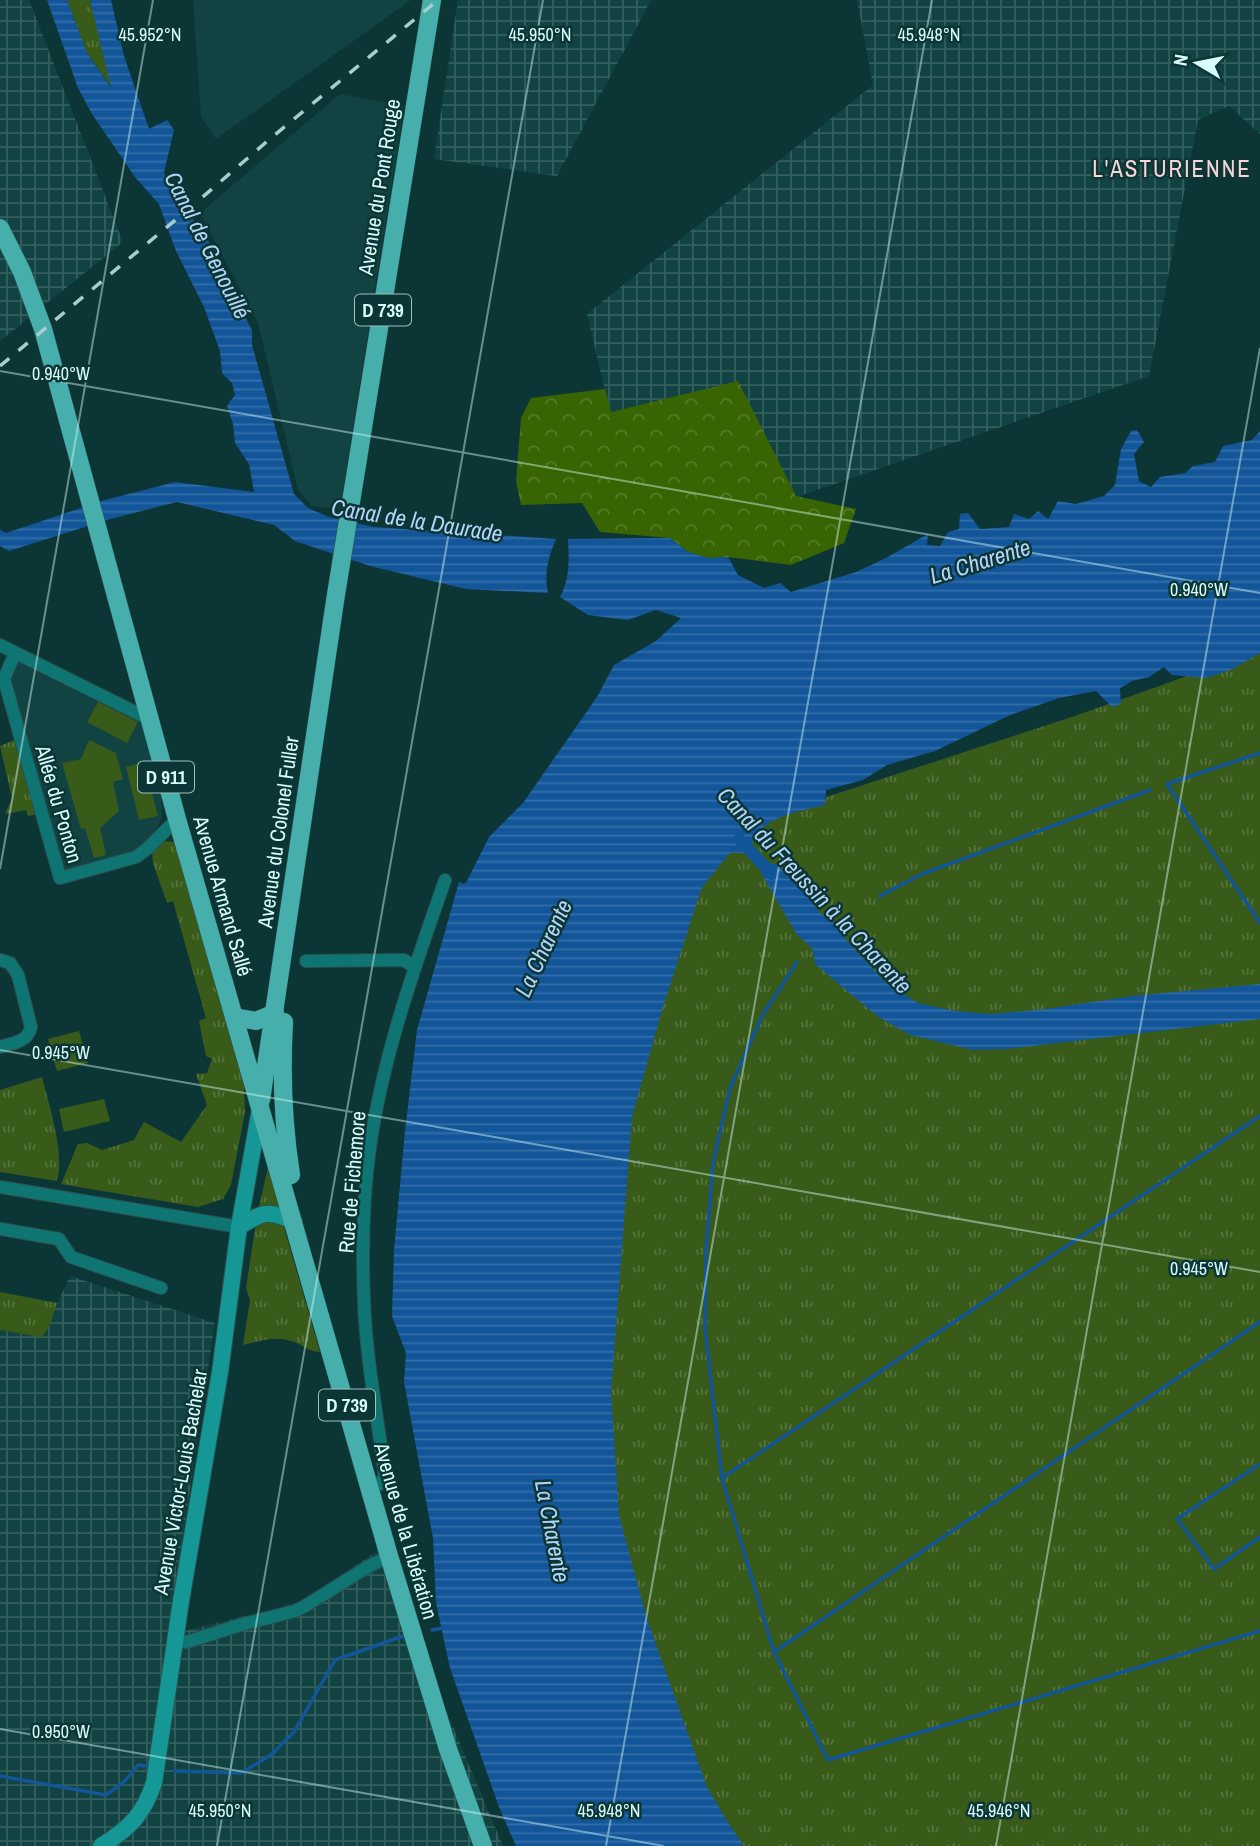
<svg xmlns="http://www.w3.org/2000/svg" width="1260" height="1846" viewBox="0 0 1260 1846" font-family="'Archivo Narrow',sans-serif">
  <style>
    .built { fill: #114342 }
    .industrial { fill: url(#industrial-grid) }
    .grass { fill: url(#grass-tufts) }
    .forest { fill: url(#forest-crowns) }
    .park { fill: #395b1a }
    .water { fill: url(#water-rules) }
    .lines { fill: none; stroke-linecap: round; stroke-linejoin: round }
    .stream { stroke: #125699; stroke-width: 3.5 }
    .canal { stroke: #125699; stroke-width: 12 }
    .street-casing { stroke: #295251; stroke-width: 14 }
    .secondary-casing { stroke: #295251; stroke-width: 18 }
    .primary-casing { stroke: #295251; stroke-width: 19 }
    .street { stroke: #0f7573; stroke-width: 12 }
    .secondary { stroke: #159895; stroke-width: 16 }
    .primary { stroke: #46afac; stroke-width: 18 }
    .rail { stroke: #a7cdcc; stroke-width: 3.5; stroke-dasharray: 12 12; stroke-linecap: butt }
    .ticks { fill: none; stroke: #d8fcfb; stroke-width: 2; stroke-opacity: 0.45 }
    .labels { text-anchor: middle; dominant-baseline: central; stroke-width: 5; stroke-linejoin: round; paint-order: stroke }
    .shield { fill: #0c3635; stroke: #9bc1c0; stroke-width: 2 }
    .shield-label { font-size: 19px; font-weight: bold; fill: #d8fcfb }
    .street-label { font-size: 21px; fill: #d8fcfb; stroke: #0c3635 }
    .neighbourhood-label { font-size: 23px; letter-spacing: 2px; fill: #f8d4d7; stroke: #0c3635 }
    .water-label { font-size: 23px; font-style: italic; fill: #b3d3f8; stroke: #0c3635 }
    .ticks-label { font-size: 18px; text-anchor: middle; fill: #d8fcfb; stroke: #0c3635; stroke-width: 5; stroke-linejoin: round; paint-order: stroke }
  </style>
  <defs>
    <pattern id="industrial-grid" width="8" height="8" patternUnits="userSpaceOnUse" patternTransform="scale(1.75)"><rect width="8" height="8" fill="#114342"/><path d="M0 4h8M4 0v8" fill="none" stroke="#335f5e"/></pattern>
    <pattern id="grass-tufts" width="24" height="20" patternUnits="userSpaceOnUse" patternTransform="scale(1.75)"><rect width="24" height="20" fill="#395b1a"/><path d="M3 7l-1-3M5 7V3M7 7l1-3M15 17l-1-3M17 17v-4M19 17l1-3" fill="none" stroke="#55733c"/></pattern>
    <pattern id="forest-crowns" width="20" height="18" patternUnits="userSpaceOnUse" patternTransform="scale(1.75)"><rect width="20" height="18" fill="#396402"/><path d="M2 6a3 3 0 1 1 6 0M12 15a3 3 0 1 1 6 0" fill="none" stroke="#557b28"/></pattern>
    <pattern id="water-rules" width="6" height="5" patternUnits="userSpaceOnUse" patternTransform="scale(1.75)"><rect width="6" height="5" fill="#125699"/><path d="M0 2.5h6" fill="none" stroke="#346fa8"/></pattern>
  </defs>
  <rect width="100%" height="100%" fill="#0c3635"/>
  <!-- built -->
  <g class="built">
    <polygon points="193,0 411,0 216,139 201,117"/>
    <polygon points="340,94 404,106 340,509 312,506 298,490 258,323 200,213"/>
    <polygon points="18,661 144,722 161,798 162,817 147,849 60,878 11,677"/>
  </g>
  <!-- industrial -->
  <g class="industrial">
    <polygon points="0,0 29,0 123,242 0,341"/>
    <polygon points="458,0 651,0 557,176 434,159"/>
    <polygon points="857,0 1260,0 1260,134 1229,106 1198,120 1149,376 796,497 737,382 610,412 587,314 873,85"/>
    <polygon points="70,1276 215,1323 168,1635 301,1602 379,1550 503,1846 0,1846 0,1330 42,1336"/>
  </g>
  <!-- grass -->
  <g class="grass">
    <polygon points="67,0 90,0 113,90 87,53"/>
    <polygon points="1260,650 1260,1846 705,1846 632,1726 587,1108 725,830 1072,717"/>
    <polygon points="17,739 38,814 28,816 26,810 5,814 12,798 0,746"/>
    <polygon points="161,841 179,842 244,1086 245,1112 231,1185 223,1199 198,1207 61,1184 78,1144 87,1143 102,1150 134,1140 144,1122 181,1142 207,1105 196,1074 207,1073 212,1059 206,1056 199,1021 206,1018 173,901 167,903 153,863 152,851"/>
    <path d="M42,1077c7,28 23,77 15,104l-57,-9v-82z"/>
    <path d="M268,1167l16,50 1,14 35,121c-11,0 -17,-7 -26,-10 -18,-7 -34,-1 -51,3l7,-45 -4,-12 11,-72z"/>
    <polygon points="0,1292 57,1303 49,1327 42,1337 0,1330"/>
  </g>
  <!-- forest -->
  <polygon class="forest" points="738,381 796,496 856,509 844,543 791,565 728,557 709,558 688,552 670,538 600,532 582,503 521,505 516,481 521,418 531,398 605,389 611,412"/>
  <!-- park -->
  <g class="park">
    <polygon points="98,702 138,722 127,743 87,722"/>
    <polygon points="89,740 116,753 123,779 113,782 119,811 100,828 106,855 94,858 85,828 81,829 62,763 81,759"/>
    <polygon points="144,762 158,816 139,820 126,767"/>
    <polygon points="79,1031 88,1063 57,1071 48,1039"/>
    <polygon points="104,1099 110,1121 64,1132 59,1109"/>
  </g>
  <!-- water -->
  <g class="water">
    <path d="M47,0h20l20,53 24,35 -21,-88h21l13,56 25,73 18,-9 7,10 -10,42 9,22 31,39 19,35 3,14 26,48v15l42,149 14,14 21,9 45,10 182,12c-8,19 -12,34 -8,54l-82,-4 -96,-23 -75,-25 -21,-16 -97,-23 -67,17 -101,32 -9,-5v-16l6,3 99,-33 70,-18 79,10 -5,-28 -14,-21 -2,-19 -6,-18 8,-11 -3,-12 -10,-10 -2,-22 -16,-44 -28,-56 -17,-47 -24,-27 -43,-63 -14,-26z"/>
    <path d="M1137,430l7,12 -10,12 5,27 12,6 9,-10 25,-4 8,-7 22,-4 8,-16 29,-6 8,-9v222l-27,16 -27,9 -34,-3 -8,-8 -15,10 -17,4 -12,7 1,16 -9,3 -16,-16 -37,7 -49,17 -75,36 -48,14 -24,15 -37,10 -1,15c-19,5 -54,10 -67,28 -4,6 -7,14 -10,20h-18l-28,34 -39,120 -31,110 -21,275 8,123 28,104 60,168 22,37 15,22h-228l-17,-39 -49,-139 -14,-65 -3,-65 -29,-156 2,-29 -14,-37 2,-66 11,-119 12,-101 42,-148 5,2 3,-3 22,-44 34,-34 74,-106 17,-32 42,-24 25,-23 -25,-8 -28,10 -40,-5 -28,-18c10,-18 9,-38 8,-58l102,-1 18,14 21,6 19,-1 10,18 26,13 16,-5 11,9 65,-20 30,-14 42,-24 -1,11 13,1 8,-14 11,-3 1,-15 8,-1 12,16 29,-2 5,-13 15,5 9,-8 10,8 10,-18 18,3 28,-8 11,-11 6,-36 10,-18z"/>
    <polygon points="762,862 776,864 794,879 820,913 839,926 847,941 886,983 918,1003 955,1011 991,1014 1046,1009 1132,996 1260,984 1260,1019 1008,1049 973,1050 910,1035 877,1016 815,964 812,948 797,935 761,873"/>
  </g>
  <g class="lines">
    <!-- stream -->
    <g class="stream">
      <polyline points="1260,753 1167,784 1260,923"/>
      <polyline points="880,896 922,874 1150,790"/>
      <polyline points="1260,1322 774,1652 828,1760 1260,1631"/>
      <polyline points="1260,1464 1177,1519 1214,1569 1260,1537"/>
      <polyline points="722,1478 705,1328 706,1251 713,1163 730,1088 762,1016 797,962"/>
      <polyline points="432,1630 444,1628"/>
      <polyline points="774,1652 722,1478 1260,1116"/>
      <polyline points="174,1771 241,1773 271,1755 294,1732 335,1660 403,1636"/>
      <polyline points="0,1776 106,1795 124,1782 138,1765 147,1766"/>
    </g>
    <!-- canal -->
    <polyline class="canal" points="739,839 772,874"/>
    <!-- street casing -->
    <g class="street-casing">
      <g id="street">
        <polyline points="0,645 149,719"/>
        <polyline points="15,653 4,679 60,878 136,857 147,849 177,819"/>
        <path d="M0,960l10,3 8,12 13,52c-3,15 -18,16 -31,20"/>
        <polyline points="306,961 404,960 414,967"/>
        <polyline points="0,1187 239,1227"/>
        <polyline points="0,1229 59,1239 71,1257 161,1288"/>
        <path d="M370,1486l10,-2 5,-8c-7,-57 -19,-117 -21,-175 -2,-49 -1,-105 6,-154 13,-92 45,-181 75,-267"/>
        <polyline points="176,1640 187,1642 240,1625 295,1611 305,1606 366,1568 389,1556"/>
      </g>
    </g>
    <!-- secondary casing -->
    <g class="secondary-casing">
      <g id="secondary">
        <path d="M239,1227c23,-15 30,-18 55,-5"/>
        <path d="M101,1846c29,-18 42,-31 53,-63l27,-182 39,-229 19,-145 21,-118"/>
      </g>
    </g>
    <!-- primary casing -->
    <g class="primary-casing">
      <g id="primary">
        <polyline points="0,228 22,272 43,329 177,819 389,1556 448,1749 483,1846"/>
        <polyline points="234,1017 256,1021 275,1013"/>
        <path d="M284,1022c-3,52 -1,102 7,153"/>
        <polyline points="261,1100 335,601 432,0"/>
      </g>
    </g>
    <!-- street -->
    <use href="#street" class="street"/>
    <!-- secondary -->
    <use href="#secondary" class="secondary"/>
    <!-- primary -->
    <use href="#primary" class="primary"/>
    <!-- rail -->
    <polyline class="rail" points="0,366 191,207 271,138 438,0"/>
  </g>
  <!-- ticks -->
  <path class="ticks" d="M0,371l1260,222M0,869l153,-869M0,1050l1260,222M0,1729l664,117M217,1846l326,-1846M606,1846l326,-1846M996,1846l264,-1498"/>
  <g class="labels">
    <!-- shield labels -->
    <g class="shield">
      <rect x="355" y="294.5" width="56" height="31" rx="5"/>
      <rect x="138" y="761.5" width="56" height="31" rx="5"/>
      <rect x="319" y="1389.5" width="56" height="31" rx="5"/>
    </g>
    <g class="shield-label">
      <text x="383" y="310">D 739</text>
      <text x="166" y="777">D 911</text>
      <text x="347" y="1405">D 739</text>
    </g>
    <!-- street labels -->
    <g class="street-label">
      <text transform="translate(379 187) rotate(-81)">Avenue du Pont Rouge</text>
      <text transform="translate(59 804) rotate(74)">Allée du Ponton</text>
      <text transform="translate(278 832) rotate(-82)">Avenue du Colonel Fuller</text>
      <text transform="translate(223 896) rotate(74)">Avenue Armand Sallé</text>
      <text transform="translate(352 1182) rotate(-85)">Rue de Fichemore</text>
      <text transform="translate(180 1482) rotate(-80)">Avenue Victor-Louis Bachelar</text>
      <text transform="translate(406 1531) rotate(74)">Avenue de la Libération</text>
    </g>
    <!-- neighbourhood labels -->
    <g class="neighbourhood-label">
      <text x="1172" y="168">L'ASTURIENNE</text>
    </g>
    <!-- water labels -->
    <g class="water-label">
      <text transform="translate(208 245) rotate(63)">Canal de Genouillé</text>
      <text transform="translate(417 520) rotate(9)">Canal de la Daurade</text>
      <text transform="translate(980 561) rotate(-17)">La Charente</text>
      <text transform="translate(815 890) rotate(47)">Canal du Freussin à la Charente</text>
      <text transform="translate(543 948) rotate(-65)">La Charente</text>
      <text transform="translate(553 1531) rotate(79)">La Charente</text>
    </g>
  </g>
  <g class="ticks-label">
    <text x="150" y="41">45.952°N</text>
    <text x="540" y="41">45.950°N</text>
    <text x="929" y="41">45.948°N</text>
    <text x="61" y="380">0.940°W</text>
    <text x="1199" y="596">0.940°W</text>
    <text x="61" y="1059">0.945°W</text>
    <text x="1199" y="1275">0.945°W</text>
    <text x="61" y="1738">0.950°W</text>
    <text x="220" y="1817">45.950°N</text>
    <text x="609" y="1817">45.948°N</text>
    <text x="999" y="1817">45.946°N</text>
  </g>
  <!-- north arrow -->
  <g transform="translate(1197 63) rotate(280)" stroke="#0c3635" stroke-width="5" paint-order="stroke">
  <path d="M0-5L12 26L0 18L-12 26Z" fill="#d8fcfb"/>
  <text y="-10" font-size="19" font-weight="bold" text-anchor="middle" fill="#d8fcfb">N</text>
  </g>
</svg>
